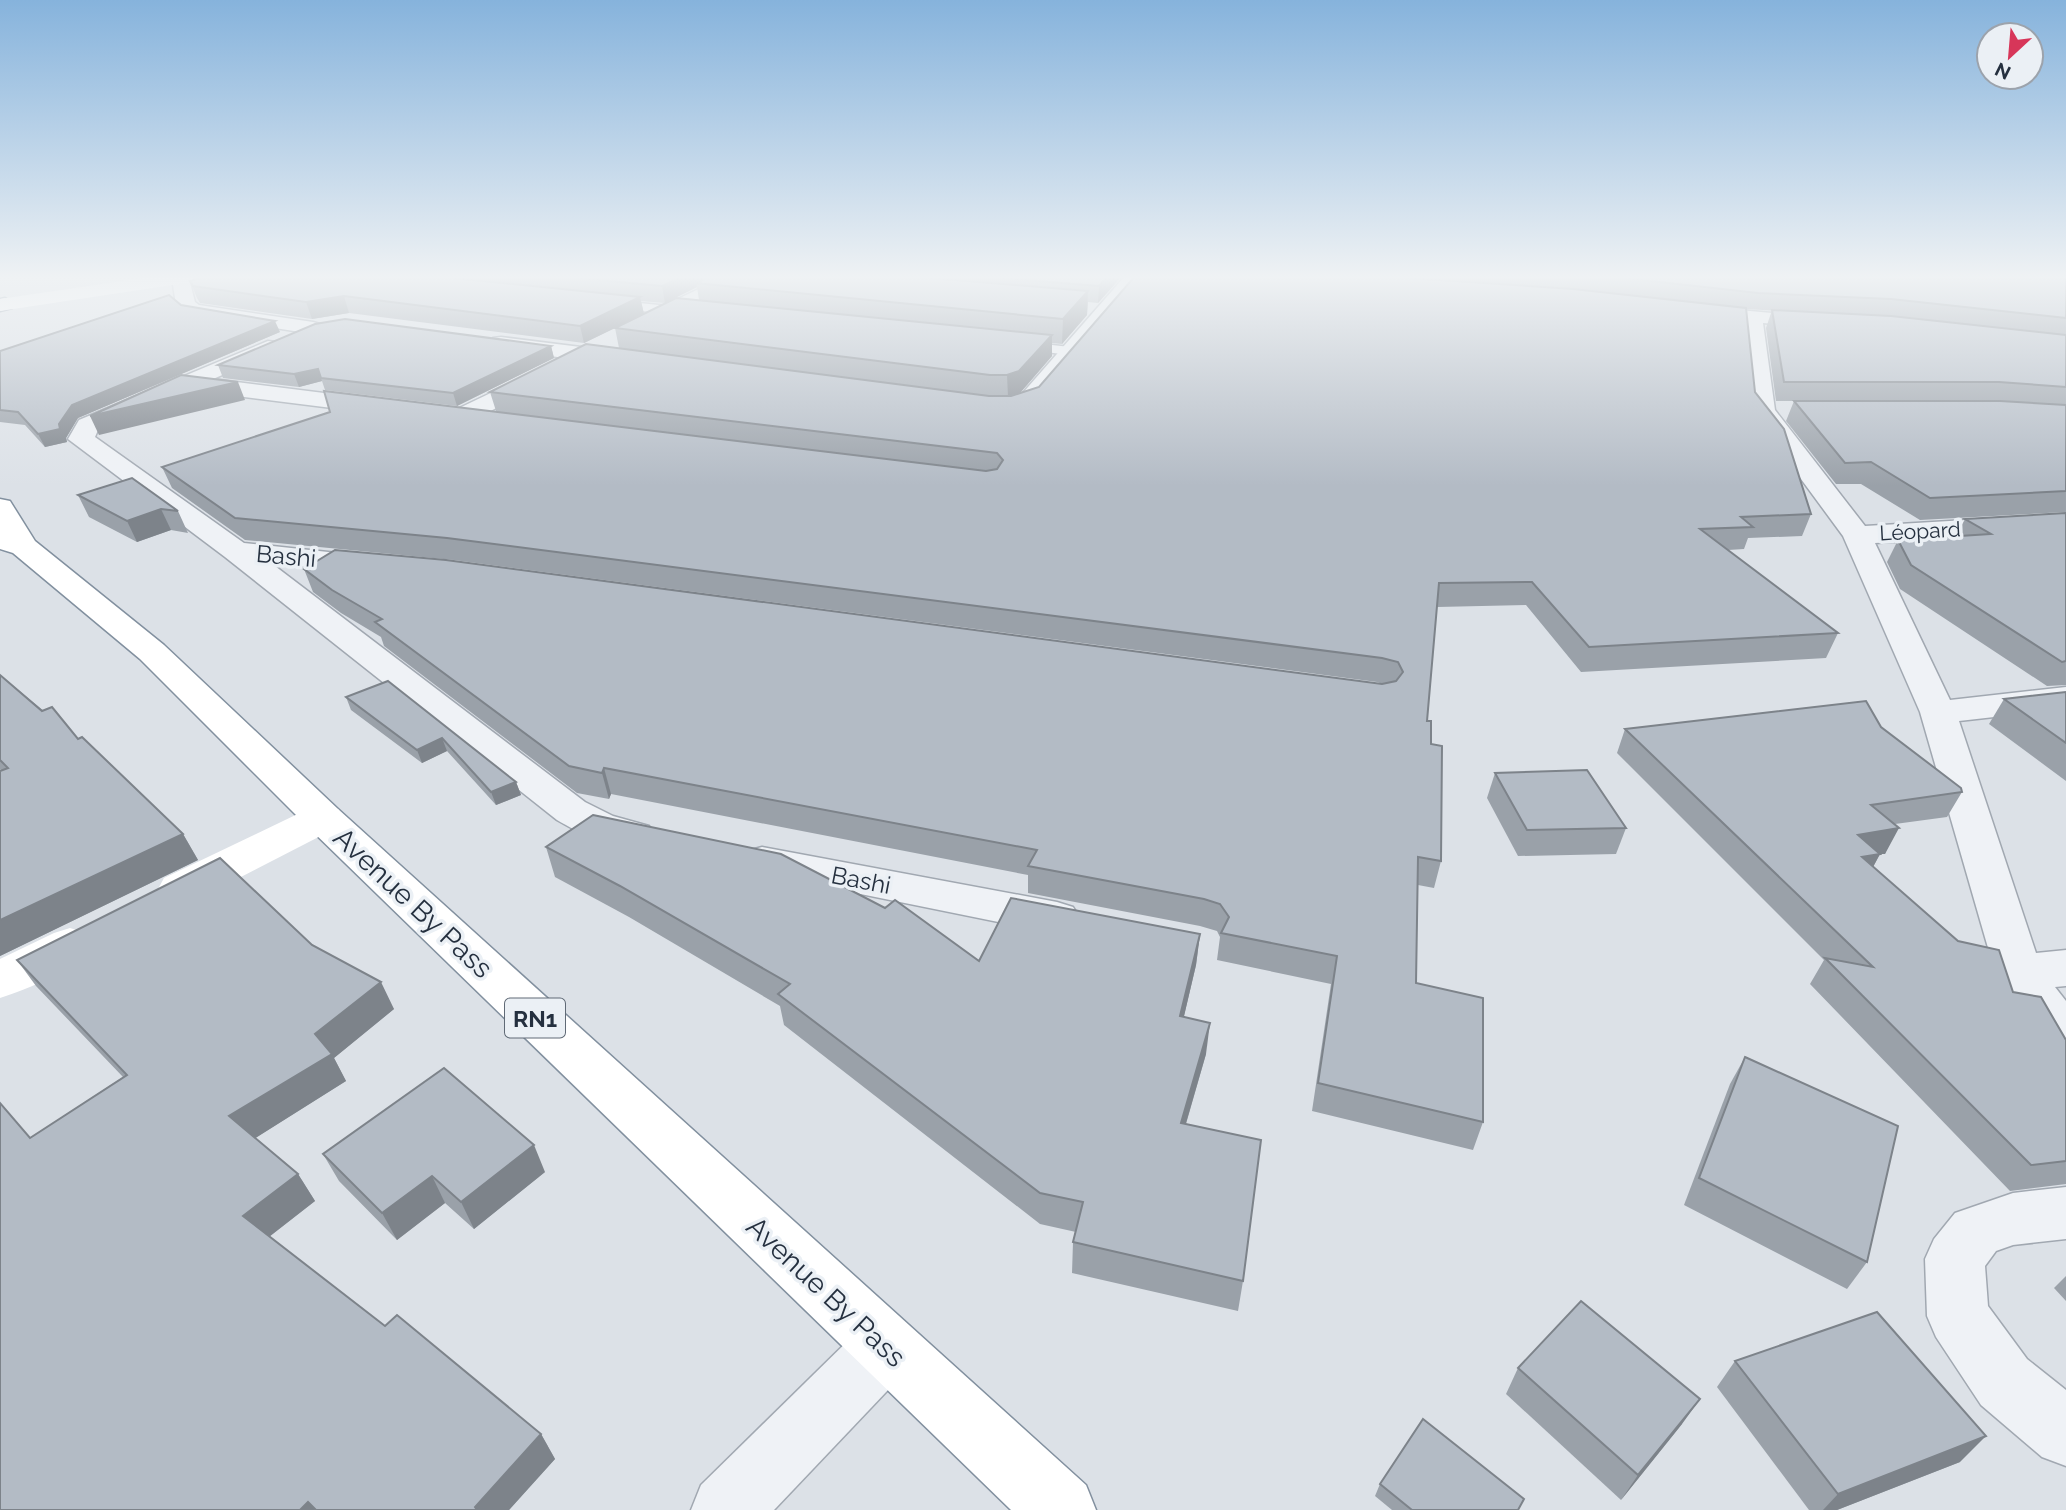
<svg xmlns="http://www.w3.org/2000/svg" width="2066" height="1510" viewBox="0 0 2066 1510" font-family="Raleway,sans-serif">
  <style>
    .lines { fill: none; stroke-linecap: round; stroke-linejoin: round }
    .lane-casing { stroke: #a1a8b1; stroke-width: 3 }
    .street-casing { stroke: #a1a8b1; stroke-width: 3 }
    .highway-casing { stroke: #82909f; stroke-width: 3 }
    .lane { fill: #eff2f6; fill-rule: evenodd }
    .street { fill: #eff2f6; fill-rule: evenodd }
    .secondary { fill: #fff; fill-rule: evenodd }
    .highway { fill: #fff; fill-rule: evenodd }
    .wall { fill: #9aa1a9 }
    .shaded-wall { fill: #7d838a }
    .building { fill: #b3bbc5; stroke: #7d838a; stroke-width: 2 }
    .labels { text-anchor: middle; dominant-baseline: central; stroke-width: 7; stroke-linejoin: round; paint-order: stroke }
    .far-street-label { font-size: 21px; fill: #25303f; stroke: #ebf0f5 }
    .shield { fill: #ebf0f5; stroke: #606a76; stroke-width: 2 }
    .shield-label { font-size: 23px; font-weight: bold; fill: #25303f }
    .street-label { font-size: 24px; fill: #25303f; stroke: #ebf0f5 }
    .near-street-label { font-size: 28px; fill: #25303f; stroke: #ebf0f5 }
  </style>
  <rect width="100%" height="100%" fill="#dce1e7"/>
  <g class="lines">
    <!-- lane casing -->
    <g class="lane-casing">
      <g id="lane">
        <polygon points="609,300 689,308 696,312 689,316 604,307 604,301"/>
        <polygon points="1016,341 1070,347 1077,351 1070,355 1011,348 1009,345 1011,342"/>
      </g>
    </g>
    <!-- street casing -->
    <g class="street-casing">
      <g id="street">
        <polygon points="174,275 188,275 195,302 199,305 313,322 320,324 323,328 320,332 313,334 186,314 176,305 172,278"/>
        <polygon points="728,275 751,275 748,279 652,326 638,326 635,322 638,318"/>
        <polygon points="1126,275 1145,275 1037,405 1011,413 1003,411 999,406 1003,401 1021,395"/>
        <polygon points="1696,306 1828,318 1831,322 1828,326 1821,328 1763,323 1775,410 1865,526 2066,514 2066,532 1875,543 1950,700 2066,687 2066,709 1959,721 2036,953 2066,950 2066,986 2055,987 2066,1001 2066,1060 2048,1054 1995,972 1920,712 1843,536 1751,411 1742,322 1689,316 1686,312 1689,308"/>
        <polygon points="501,337 621,352 629,354 632,359 629,364 621,366 493,348 490,343 493,338"/>
        <path d="M268,341l8,1 3,5 -3,5 -63,27 167,21 8,2 4,5 -4,5 -8,2 -191,-24 -91,40 -3,7 149,106 140,15 4,6 -4,6 -11,3 -102,-10 314,239 28,14 36,10 6,10 -6,10c-31,8 -66,-11 -92,-26l-332,-263 -157,-118 11,-19z"/>
        <polygon points="539,370 547,372 550,377 547,382 469,422 460,424 451,422 448,417 451,412"/>
        <polygon points="762,847 1057,902 1073,907 1080,918 1073,929 1057,934 747,871 741,861 747,851"/>
        <polygon points="2066,1187 2066,1239 2013,1245 1996,1251 1985,1266 1988,1306 2027,1359 2066,1390 2066,1466 2042,1457 1981,1405 1936,1337 1927,1316 1925,1259 1934,1239 1955,1213 2013,1193"/>
        <polygon points="885,1317 907,1326 917,1348 907,1370 774,1510 691,1510 701,1485 863,1326"/>
      </g>
    </g>
    <!-- highway casing -->
    <g class="highway-casing">
      <g id="highway">
        <polygon points="5,298 15,304 12,308 0,311 0,299"/>
        <polygon points="0,499 10,501 35,541 164,645 338,809 1086,1485 1096,1510 1011,1510 308,827 140,659 13,553 0,549"/>
      </g>
    </g>
    <!-- lane -->
    <use href="#lane" class="lane"/>
    <!-- street -->
    <use href="#street" class="street"/>
    <!-- secondary -->
    <g class="secondary">
      <polygon points="163,275 208,275 199,281 0,311 0,299"/>
      <polygon points="323,805 338,809 344,818 338,827 196,900 180,904 164,900 158,889 164,878 308,809"/>
      <path d="M70,928l16,5 7,12c-13,23 -67,45 -93,53v-39l54,-26z"/>
    </g>
    <!-- highway -->
    <use href="#highway" class="highway"/>
  </g>
  <!-- wall -->
  <g class="wall">
    <polygon points="210,275 1123,275 1098,303 1088,302 1087,315 1062,344 1052,343 1052,356 1020,393 1404,277 1403,275 2066,275 2066,512 1920,520 1861,484 1836,484 1786,421 1794,401 1776,401 1766,328 1772,310 1780,311 1746,309 1755,392 1811,514 1802,536 1748,538 1744,549 1728,550 1838,633 1826,658 1581,672 1526,605 1437,607 1427,721 1431,744 1441,861 1434,888 1418,885 1416,983 1483,1122 1473,1150 1312,1111 1331,984 1217,960 1220,937 1217,931 1200,926 1028,893 1028,875 611,794 609,799 577,793 384,646 381,637 341,613 313,592 304,569 1383,684 1377,682 454,560 245,540 172,488 162,467 496,411 490,392 619,348 615,328 699,300 697,287 665,303 641,301 644,314 584,343 349,313 312,319 200,303 197,298 190,281"/>
    <polygon points="181,305 280,332 78,418 66,438 67,442 45,447 25,425 0,422 0,351"/>
    <polygon points="551,346 554,358 457,406 325,390 322,381 299,387 223,378 218,365"/>
    <polygon points="78,495 178,511 188,533 171,530 137,542 89,517"/>
    <polygon points="2066,513 2066,685 2047,686 1900,589 1887,562 1898,540 1956,536 1965,519"/>
    <polygon points="0,675 78,739 183,834 198,860 0,956 0,771 1,771 0,769"/>
    <polygon points="388,681 516,782 521,795 496,805 447,751 422,763 351,710 346,697"/>
    <polygon points="2066,692 2066,781 1989,724 2004,699"/>
    <polygon points="1881,727 1962,792 1947,817 1895,824 1885,854 1880,854 1873,867 2066,1040 2066,1185 2066,1184 2010,1191 1810,984 1824,960 1617,753 1625,729"/>
    <polygon points="1495,773 1626,828 1616,854 1518,856 1487,798"/>
    <polygon points="546,847 979,961 1200,934 1196,965 1184,1016 1206,1054 1186,1124 1243,1281 1238,1311 1072,1273 1073,1242 1076,1232 1040,1224 784,1025 780,1006 629,917 555,877"/>
    <polygon points="312,945 394,1009 334,1058 346,1081 255,1138 298,1174 315,1201 269,1237 385,1326 541,1434 555,1459 509,1510 0,1510 30,1138 123,1077 36,986 17,960"/>
    <polygon points="1745,1057 1867,1262 1847,1289 1684,1205 1730,1084"/>
    <polygon points="323,1154 545,1172 474,1229 445,1203 397,1240 339,1181"/>
    <polygon points="2066,1276 2066,1301 2054,1288"/>
    <polygon points="1735,1361 1960,1462 1837,1510 1809,1510 1717,1387"/>
    <polygon points="1518,1368 1682,1424 1621,1500 1506,1394"/>
    <polygon points="1380,1484 1518,1510 1392,1510 1375,1496"/>
  </g>
  <!-- shaded-wall -->
  <g class="shaded-wall">
    <polygon points="687,275 712,275 712,280 696,283 697,287 665,303 662,286"/>
    <polygon points="1109,275 1123,275 1098,303 1099,286"/>
    <polygon points="1088,291 1087,315 1062,344 1063,319"/>
    <polygon points="344,296 349,313 312,319 306,302"/>
    <polygon points="640,297 644,314 584,343 580,326"/>
    <polygon points="275,321 280,332 78,418 66,438 67,442 45,447 38,434 59,424 72,405"/>
    <polygon points="1052,335 1052,356 1020,393 1008,396 1007,375"/>
    <polygon points="551,346 554,358 457,406 453,393"/>
    <polygon points="318,369 322,381 299,387 294,374"/>
    <polygon points="238,382 245,400 99,435 90,416"/>
    <polygon points="161,509 171,530 137,542 127,521"/>
    <polygon points="442,738 447,751 422,763 417,750"/>
    <polygon points="604,768 611,794 609,799 602,773"/>
    <polygon points="516,782 521,795 496,805 491,792"/>
    <polygon points="1899,828 1885,854 1880,854 1866,880 1858,835"/>
    <polygon points="183,834 198,860 0,956 0,920"/>
    <polygon points="1200,934 1196,965 1177,1046 1180,1016"/>
    <polygon points="381,982 394,1009 334,1058 346,1081 246,1144 229,1116 315,1034"/>
    <polygon points="1210,1023 1206,1054 1177,1154 1181,1123"/>
    <polygon points="534,1145 545,1172 474,1229 461,1202"/>
    <polygon points="298,1174 315,1201 261,1243 243,1216"/>
    <polygon points="432,1176 445,1203 397,1240 382,1213"/>
    <polygon points="1700,1399 1682,1424 1621,1500 1638,1475"/>
    <polygon points="541,1434 555,1459 509,1510 477,1510 475,1507"/>
    <polygon points="1986,1436 1960,1462 1837,1510 1823,1510 1838,1494"/>
    <polygon points="308,1502 315,1510 300,1510"/>
  </g>
  <!-- building -->
  <g class="building">
    <polygon points="210,275 424,275 640,297 580,326 344,296 306,302 193,286 190,281"/>
    <polygon points="545,275 687,275 662,286"/>
    <polygon points="713,275 895,275 1088,291 1063,319 696,283"/>
    <polygon points="966,275 1109,275 1099,286"/>
    <polygon points="1136,275 1364,275 1573,289 1746,308 1755,392 1784,429 1811,514 1741,517 1753,527 1700,529 1838,633 1589,647 1532,582 1439,583 1427,721 1431,721 1431,744 1442,746 1441,861 1418,857 1416,983 1483,998 1483,1122 1318,1083 1337,956 1221,933 1229,917 1220,904 1204,899 1028,866 1037,850 604,768 602,773 569,766 375,622 382,619 332,590 304,569 335,550 446,560 1382,684 1396,681 1403,672 1398,662 1382,658 447,538 235,518 162,467 330,412 324,391 986,471 997,469 1003,460 997,453 490,392 586,344 989,396 1011,396 1039,387"/>
    <polygon points="1597,275 2066,275 2066,318 1891,299 1758,293"/>
    <polygon points="169,295 181,305 275,321 72,405 59,424 60,429 38,434 18,412 0,410 0,351"/>
    <polygon points="676,298 1052,335 1019,371 1007,375 990,375 615,328"/>
    <polygon points="1772,310 1891,316 2066,335 2066,387 1999,382 1784,382"/>
    <polygon points="345,319 551,346 453,393 321,378 318,369 294,374 218,365 315,324"/>
    <polygon points="181,375 238,382 90,416"/>
    <polygon points="1794,401 2000,401 2066,405 2066,491 1930,498 1871,462 1845,463"/>
    <polygon points="132,478 178,511 161,509 127,521 78,495"/>
    <polygon points="2066,513 2066,661 2062,662 1911,565 1898,540 1991,534 1965,519"/>
    <polygon points="0,675 42,711 52,707 78,739 82,737 183,834 0,920 0,771 8,768 0,760"/>
    <polygon points="388,681 516,782 491,792 442,738 417,750 346,697"/>
    <polygon points="2066,692 2066,743 2004,699"/>
    <polygon points="1866,701 1881,727 1961,788 1962,792 1871,805 1899,828 1858,835 1880,854 1862,857 1958,941 1999,950 2013,992 2041,997 2066,1040 2066,1161 2031,1165 1825,958 1873,967 1625,729"/>
    <polygon points="1587,770 1626,828 1527,830 1495,773"/>
    <polygon points="593,815 781,854 885,908 895,900 979,961 1011,898 1200,934 1180,1016 1210,1023 1181,1123 1261,1140 1243,1281 1073,1242 1083,1202 1040,1193 778,994 790,984 620,886 546,847"/>
    <polygon points="220,858 312,945 381,982 315,1034 332,1054 229,1116 298,1174 243,1216 385,1326 397,1315 541,1434 475,1507 477,1510 316,1510 308,1502 300,1510 0,1510 0,1103 30,1138 127,1075 17,960"/>
    <polygon points="1745,1057 1898,1126 1867,1262 1699,1178"/>
    <polygon points="444,1068 534,1145 461,1202 432,1176 382,1213 323,1154"/>
    <polygon points="1581,1301 1700,1399 1638,1475 1518,1368"/>
    <polygon points="1877,1312 1986,1436 1838,1494 1735,1361"/>
    <polygon points="1423,1419 1524,1499 1518,1510 1412,1510 1380,1484"/>
  </g>
  <!-- sky -->
  <linearGradient id="sky" x2="0" y2="1"><stop stop-color="#86b3dc"/><stop offset="0.57" stop-color="#eff2f4"/><stop offset="1" stop-color="#eff2f4" stop-opacity="0"/></linearGradient>
  <rect width="2066" height="486" fill="url(#sky)"/>
  <g class="labels">
    <!-- far-street labels -->
    <g class="far-street-label">
      <text transform="translate(1920 531) rotate(-3)">Léopard</text>
    </g>
    <!-- shield labels -->
    <rect class="shield" x="505" y="998.5" width="60" height="39" rx="5"/>
    <g class="shield-label">
      <text x="535" y="1018">RN1</text>
    </g>
    <!-- street labels -->
    <g class="street-label">
      <text transform="translate(286 556) rotate(5)">Bashi</text>
      <text transform="translate(861 880) rotate(11)">Bashi</text>
    </g>
    <!-- near-street labels -->
    <g class="near-street-label">
      <text transform="translate(413 903) rotate(43)">Avenue By Pass</text>
      <text transform="translate(826 1292) rotate(43)">Avenue By Pass</text>
    </g>
  </g>
  <!-- north arrow -->
  <g transform="translate(2010 56) rotate(206)"><circle r="33" fill="#ebf0f5" stroke="#9ca3ac" stroke-width="2"/>
  <path d="M0-5L12 26L0 18L-12 26Z" fill="#d73659"/>
  <text y="-10" font-size="19" font-weight="bold" text-anchor="middle" fill="#25303f">N</text>
  </g>
</svg>
